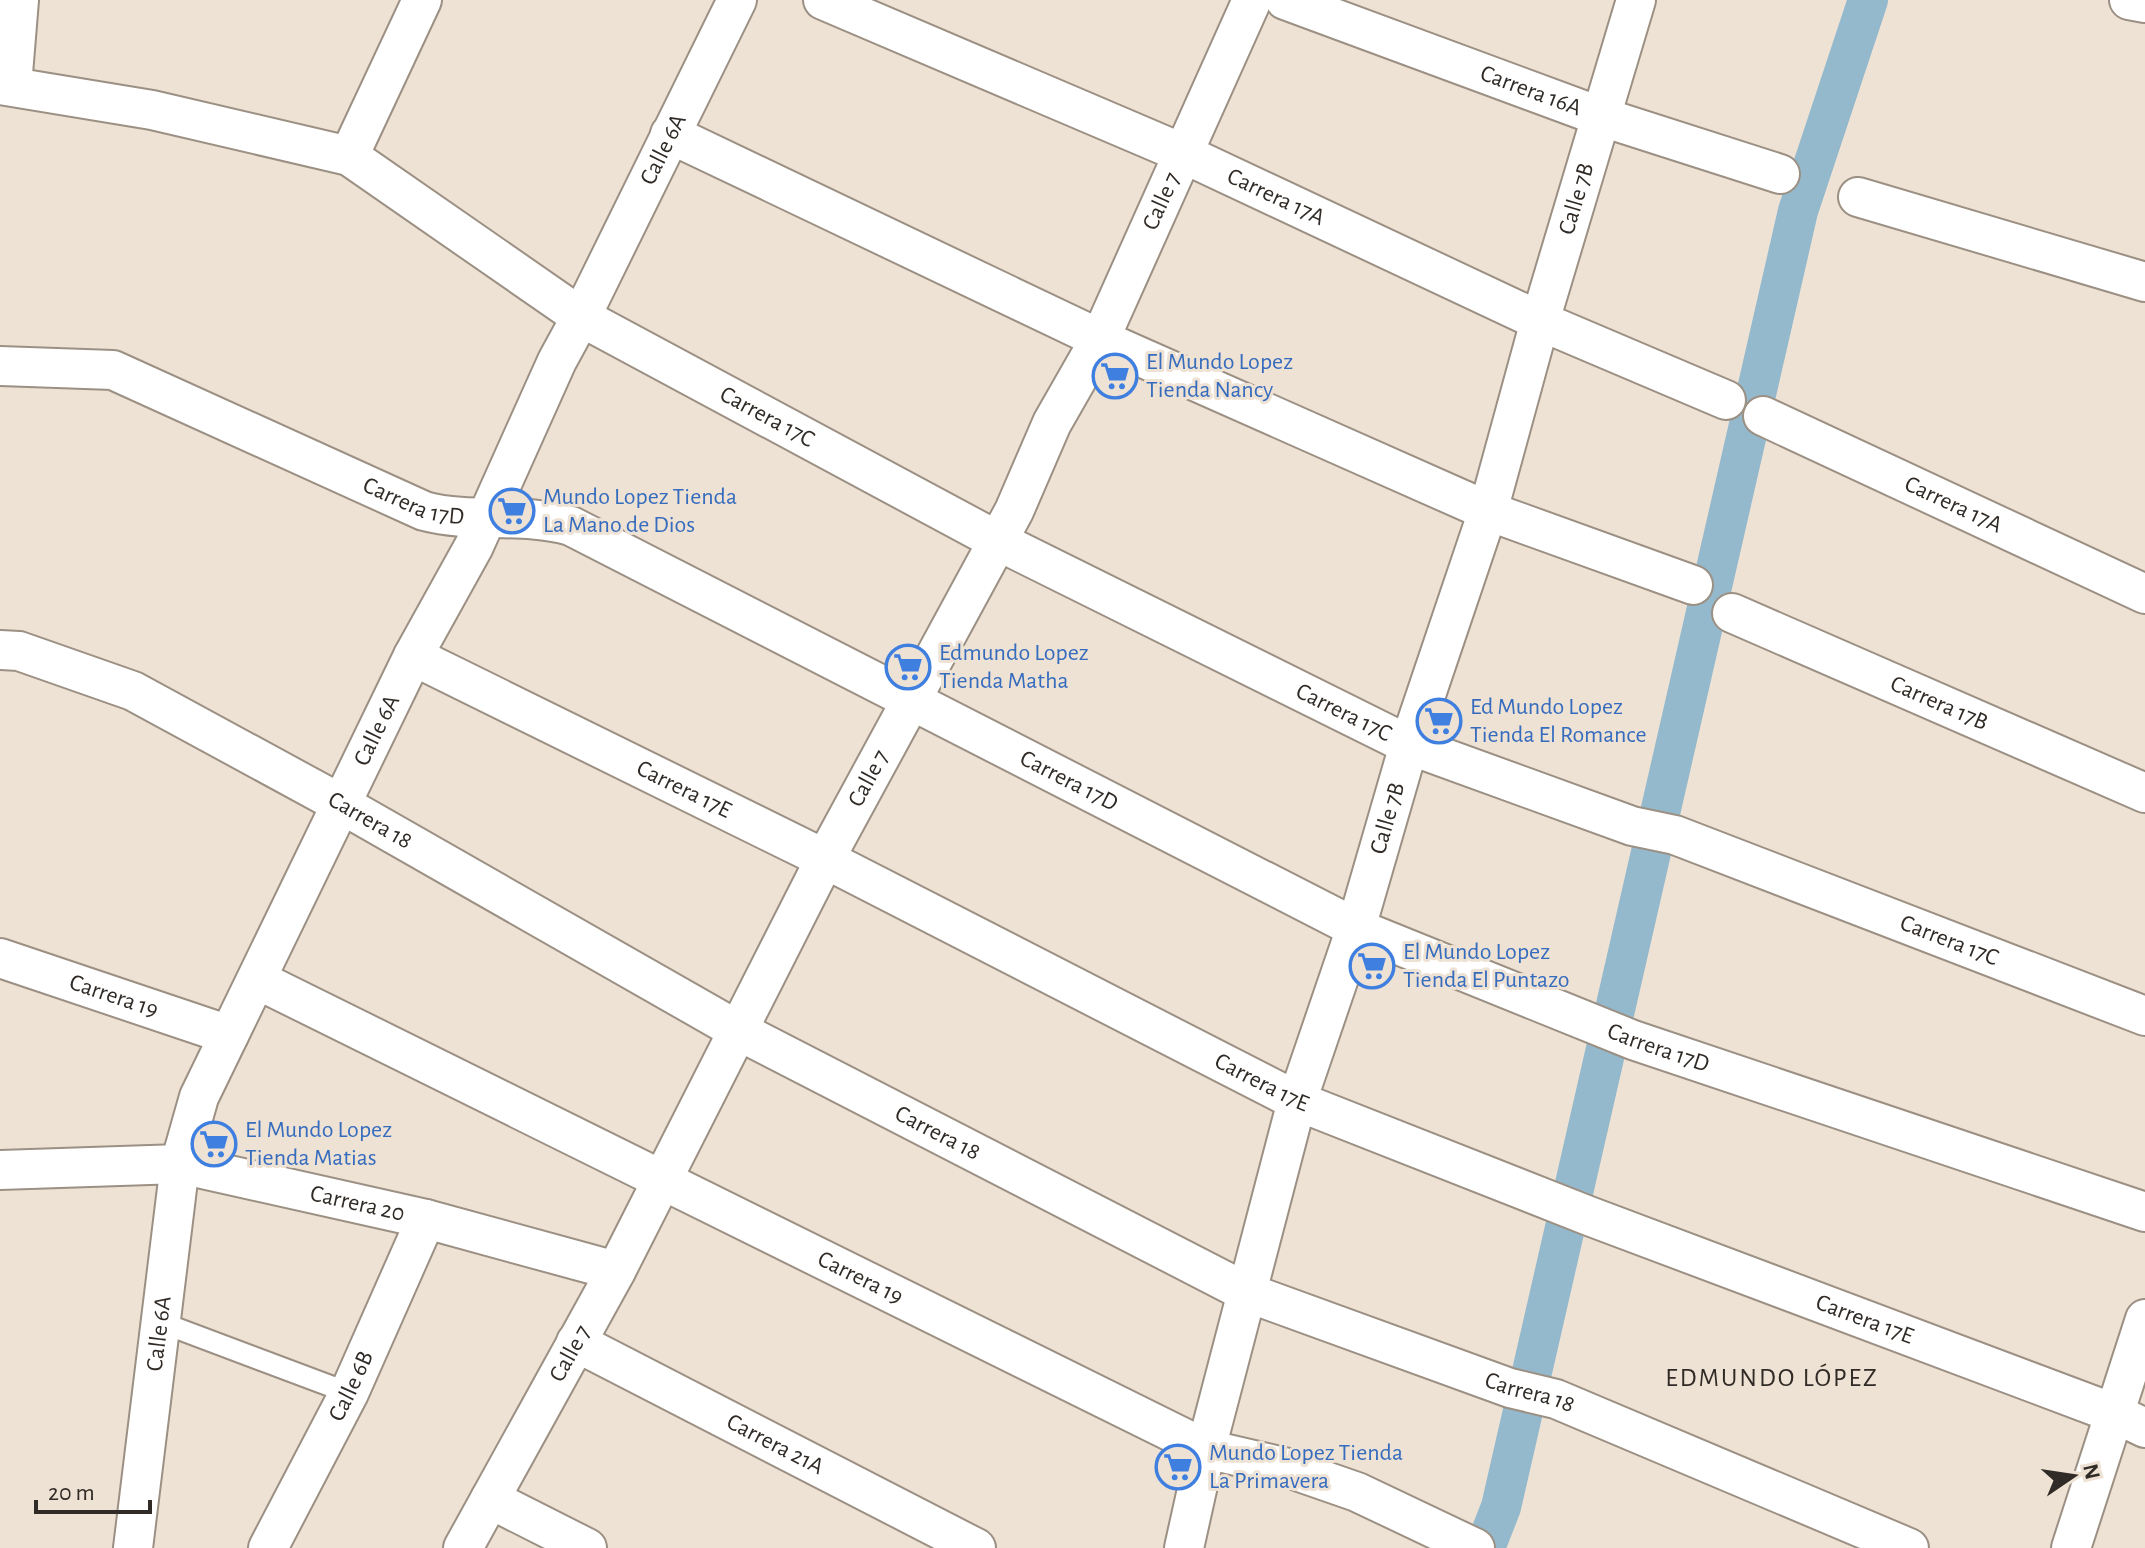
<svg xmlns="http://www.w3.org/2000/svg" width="2145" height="1548" viewBox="0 0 2145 1548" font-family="'Alegreya Sans',sans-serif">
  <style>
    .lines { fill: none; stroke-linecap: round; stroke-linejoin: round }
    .canal { stroke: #94b9cd; stroke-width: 40 }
    .lane-casing { stroke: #9b9083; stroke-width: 24 }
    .street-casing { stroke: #9b9083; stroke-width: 42 }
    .lane { stroke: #fff; stroke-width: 20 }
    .street { stroke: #fff; stroke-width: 38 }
    .labels { text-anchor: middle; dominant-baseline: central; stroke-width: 6; stroke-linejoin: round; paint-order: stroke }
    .street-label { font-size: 24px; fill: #302b26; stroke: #eee2d4 }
    .shop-label { font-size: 24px; fill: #366cbe; stroke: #eee2d4; text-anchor: start }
    .neighbourhood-label { font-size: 26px; letter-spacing: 2px; fill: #302b26; stroke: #eee2d4 }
  </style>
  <rect width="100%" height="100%" fill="#eee2d4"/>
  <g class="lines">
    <!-- canal -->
    <polyline class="canal" points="1485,1548 1501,1507 1798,211 1868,0"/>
    <!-- lane casing -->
    <g class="lane-casing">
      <polyline id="lane" points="160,1322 349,1393"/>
    </g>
    <!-- street casing -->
    <g class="street-casing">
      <g id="street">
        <path id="s1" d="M823,0l359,153 358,168 186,79"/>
        <path id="s2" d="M1285,0l314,116 181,58"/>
        <polyline points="2129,0 2145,3"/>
        <path id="s3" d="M0,85l152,25 197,46 232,161 415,223 413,205 223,81 43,9 470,181"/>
        <polyline points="12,86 19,0"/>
        <polyline points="670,134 1100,339 1488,511 1693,585"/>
        <polyline points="349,156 422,0"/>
        <polyline points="1858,197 2145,282"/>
        <path id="s4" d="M0,366l113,4 311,141c49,13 98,1 147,15l785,402 277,112 512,172"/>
        <path id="s5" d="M1763,416l382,178"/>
        <path id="s6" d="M1732,613l413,180"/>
        <path id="s7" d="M0,650l19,1 114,40 208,113 396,226 509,262 264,96 46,11 353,149"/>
        <path id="s8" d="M413,656l412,203 472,242 292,115 527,198 29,14"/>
        <path id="s9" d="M0,958l229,77"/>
        <path id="s10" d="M258,980l948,469 82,19 69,24 118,56"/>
        <path id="s11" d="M0,1170l180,-6 246,55 190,52"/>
        <path id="s12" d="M576,1342l400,206"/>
        <polyline points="490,1499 587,1548"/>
        <path id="s13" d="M133,1548l47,-384 19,-67 214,-441 61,-110 83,-185 24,-44 156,-317"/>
        <path id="s14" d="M268,1548l81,-155 77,-174"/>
        <path id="s15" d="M463,1548l153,-277 209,-412 189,-348 38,-88 48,-84 152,-339"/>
        <path id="s16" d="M1184,1548l22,-99 91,-348 59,-173 53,-183 79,-234 52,-190 96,-321"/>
        <polyline points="2071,1548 2145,1319"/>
      </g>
    </g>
    <!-- lane -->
    <use href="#lane" class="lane"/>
    <!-- street -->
    <use href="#street" class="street"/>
  </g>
  <!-- icons -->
  <defs>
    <g id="supermarket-ring" transform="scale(2.3)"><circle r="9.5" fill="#eee2d4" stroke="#3f7fe0" stroke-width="1.5"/><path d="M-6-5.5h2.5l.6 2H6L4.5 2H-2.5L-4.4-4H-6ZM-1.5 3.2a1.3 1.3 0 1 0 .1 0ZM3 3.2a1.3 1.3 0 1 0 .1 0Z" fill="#3f7fe0"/></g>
  </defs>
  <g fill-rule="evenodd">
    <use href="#supermarket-ring" x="1115" y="376"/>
    <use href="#supermarket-ring" x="512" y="511"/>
    <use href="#supermarket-ring" x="908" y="667"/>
    <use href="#supermarket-ring" x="1439" y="721"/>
    <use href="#supermarket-ring" x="1372" y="966"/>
    <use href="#supermarket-ring" x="214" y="1144"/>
    <use href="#supermarket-ring" x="1178" y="1467"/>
  </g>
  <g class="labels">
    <!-- street labels -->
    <g class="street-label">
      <text stroke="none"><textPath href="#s2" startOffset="262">Carrera 16A</textPath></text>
      <text stroke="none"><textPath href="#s13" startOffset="1512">Calle 6A</textPath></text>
      <text stroke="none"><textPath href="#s1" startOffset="494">Carrera 17A</textPath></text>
      <text stroke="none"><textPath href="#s16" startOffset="1406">Calle 7B</textPath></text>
      <text stroke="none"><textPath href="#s15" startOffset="1518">Calle 7</textPath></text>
      <text stroke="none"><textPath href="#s3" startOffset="850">Carrera 17C</textPath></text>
      <text stroke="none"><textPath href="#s4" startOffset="442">Carrera 17D</textPath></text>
      <text stroke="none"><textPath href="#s5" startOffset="210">Carrera 17A</textPath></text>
      <text stroke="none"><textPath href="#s6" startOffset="226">Carrera 17B</textPath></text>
      <text stroke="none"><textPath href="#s3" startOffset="1498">Carrera 17C</textPath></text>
      <text stroke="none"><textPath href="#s13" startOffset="864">Calle 6A</textPath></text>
      <text stroke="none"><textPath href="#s15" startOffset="870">Calle 7</textPath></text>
      <text stroke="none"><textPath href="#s4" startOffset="1162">Carrera 17D</textPath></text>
      <text stroke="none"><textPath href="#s8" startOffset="302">Carrera 17E</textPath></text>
      <text stroke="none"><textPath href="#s16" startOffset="758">Calle 7B</textPath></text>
      <text stroke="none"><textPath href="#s7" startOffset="410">Carrera 18</textPath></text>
      <text stroke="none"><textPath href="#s3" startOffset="2146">Carrera 17C</textPath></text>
      <text stroke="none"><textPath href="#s9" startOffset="120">Carrera 19</textPath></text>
      <text stroke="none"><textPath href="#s4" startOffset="1810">Carrera 17D</textPath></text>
      <text stroke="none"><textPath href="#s8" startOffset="950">Carrera 17E</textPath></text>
      <text stroke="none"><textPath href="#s7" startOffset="1058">Carrera 18</textPath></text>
      <text stroke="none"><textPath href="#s11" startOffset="362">Carrera 20</textPath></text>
      <text stroke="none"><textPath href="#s10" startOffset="672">Carrera 19</textPath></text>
      <text stroke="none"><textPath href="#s8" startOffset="1598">Carrera 17E</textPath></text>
      <text stroke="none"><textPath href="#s13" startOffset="216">Calle 6A</textPath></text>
      <text stroke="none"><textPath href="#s15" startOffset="222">Calle 7</textPath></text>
      <text stroke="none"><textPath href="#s14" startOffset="182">Calle 6B</textPath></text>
      <text stroke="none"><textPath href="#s7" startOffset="1706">Carrera 18</textPath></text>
      <text stroke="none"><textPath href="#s12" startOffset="224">Carrera 21A</textPath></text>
    </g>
    <!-- shop labels -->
    <g class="shop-label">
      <text x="1146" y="362">El Mundo Lopez<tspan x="1146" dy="28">Tienda Nancy</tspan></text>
      <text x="543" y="497">Mundo Lopez Tienda<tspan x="543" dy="28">La Mano de Dios</tspan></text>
      <text x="939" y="653">Edmundo Lopez<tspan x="939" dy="28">Tienda Matha</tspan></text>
      <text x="1470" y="707">Ed Mundo Lopez<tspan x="1470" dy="28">Tienda El Romance</tspan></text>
      <text x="1403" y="952">El Mundo Lopez<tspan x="1403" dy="28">Tienda El Puntazo</tspan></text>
      <text x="245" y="1130">El Mundo Lopez<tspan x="245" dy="28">Tienda Matias</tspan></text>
      <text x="1209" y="1453">Mundo Lopez Tienda<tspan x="1209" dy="28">La Primavera</tspan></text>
    </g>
    <!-- neighbourhood labels -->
    <g class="neighbourhood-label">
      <text x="1772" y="1378">EDMUNDO LÓPEZ</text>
    </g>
  </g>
  <!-- north arrow -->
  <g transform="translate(2073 1476) rotate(77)" stroke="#eee2d4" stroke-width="6" paint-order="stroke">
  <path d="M0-6L14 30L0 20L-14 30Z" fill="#302b26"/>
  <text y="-12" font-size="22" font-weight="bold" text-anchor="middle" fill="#302b26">N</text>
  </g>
  <!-- scale -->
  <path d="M36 1500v12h114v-12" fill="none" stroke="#302b26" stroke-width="4"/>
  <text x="48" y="1500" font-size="24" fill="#302b26" stroke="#eee2d4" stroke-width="6" paint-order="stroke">20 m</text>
</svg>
